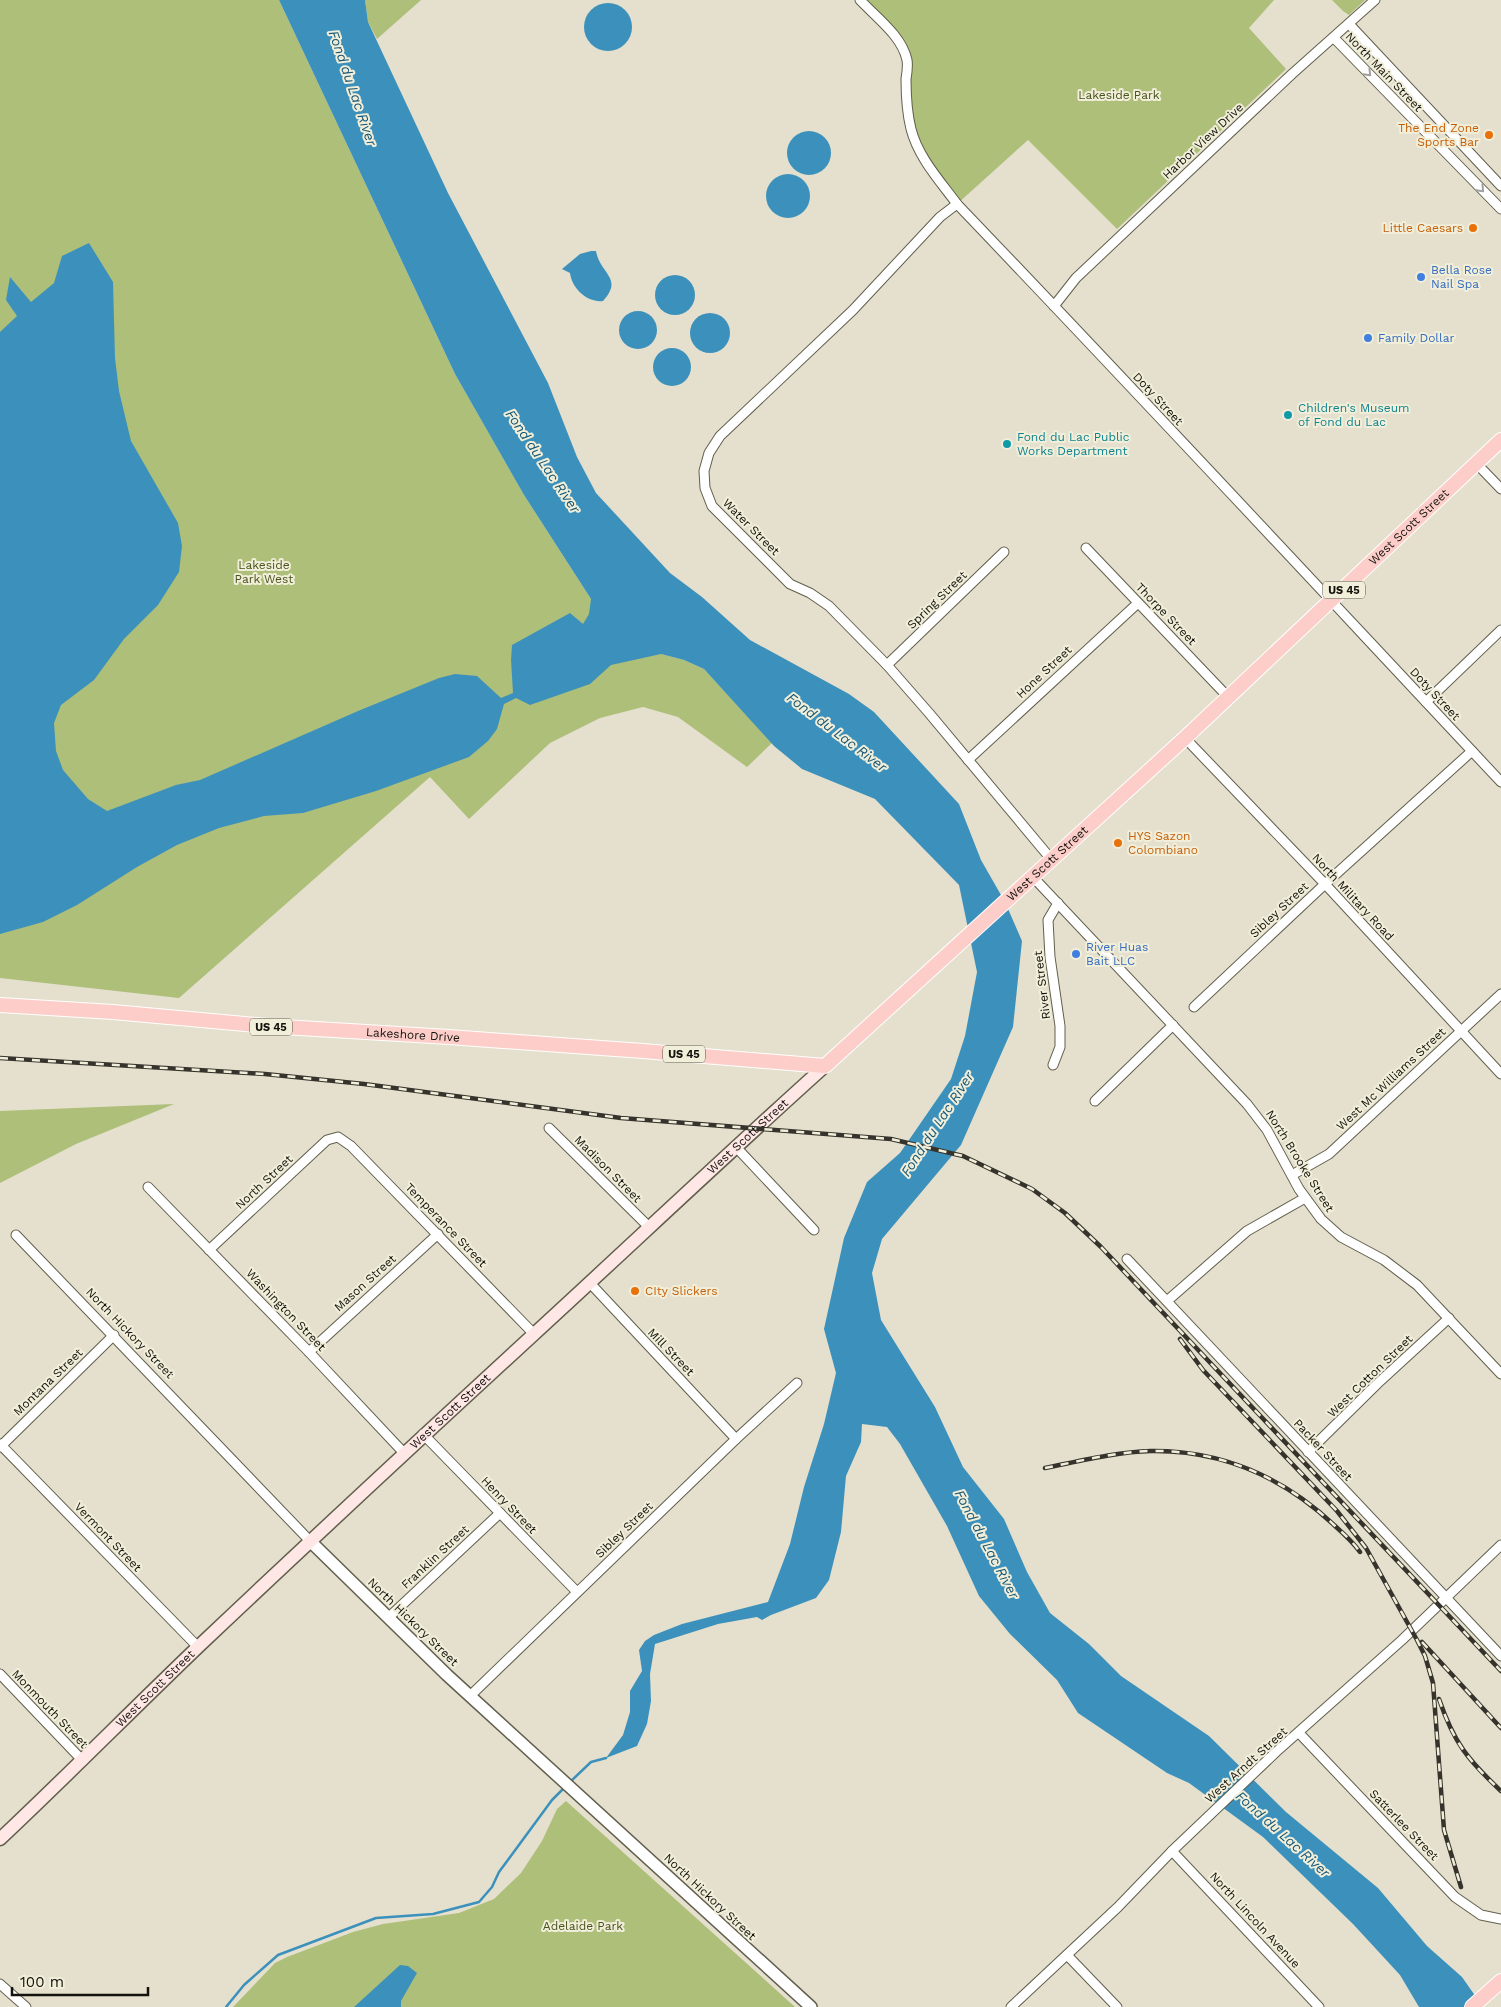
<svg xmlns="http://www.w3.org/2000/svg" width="1501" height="2007" viewBox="0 0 1501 2007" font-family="'Work Sans',sans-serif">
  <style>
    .green { fill: #adbf79 }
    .water { fill: #3c91bc }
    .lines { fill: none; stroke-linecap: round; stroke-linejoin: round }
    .stream { stroke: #3c91bc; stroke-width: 2.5 }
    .minor-casing { stroke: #615e4d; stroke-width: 11 }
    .tertiary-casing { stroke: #615e4d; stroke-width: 14 }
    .secondary-casing { stroke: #615e4d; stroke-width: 15 }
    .primary-casing { stroke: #fff; stroke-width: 16 }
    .minor { stroke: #fff; stroke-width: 9 }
    .tertiary { stroke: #fff; stroke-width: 11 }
    .secondary { stroke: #fee7e4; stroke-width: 12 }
    .primary { stroke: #fdcec9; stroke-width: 14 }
    .rail-casing { stroke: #35332b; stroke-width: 4.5 }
    .rail { stroke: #f1eeda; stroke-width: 2.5; stroke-dasharray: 8; stroke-linecap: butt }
    .oneway { stroke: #a1a09e }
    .food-dot { fill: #e8710a; stroke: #f1eeda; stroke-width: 2 }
    .shop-dot { fill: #3f7fe0; stroke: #f1eeda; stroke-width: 2 }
    .culture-dot { fill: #0f9aa8; stroke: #f1eeda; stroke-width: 2 }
    .labels { text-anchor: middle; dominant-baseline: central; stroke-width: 4; stroke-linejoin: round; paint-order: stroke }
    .shield { fill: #f1eeda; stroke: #56544a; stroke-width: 1 }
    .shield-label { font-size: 11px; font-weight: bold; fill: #14120c }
    .street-label { font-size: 12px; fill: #14120c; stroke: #f1eeda }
    .park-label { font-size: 12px; fill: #48541d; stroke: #f1eeda }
    .food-label { font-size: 12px; fill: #c56008; stroke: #f1eeda; text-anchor: end }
    .shop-label { font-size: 12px; fill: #366cbe; stroke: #f1eeda; text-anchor: start }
    .culture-label { font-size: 12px; fill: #0d838f; stroke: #f1eeda; text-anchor: start }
    .water-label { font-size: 14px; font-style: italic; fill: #155675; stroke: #f1eeda }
  </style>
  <rect width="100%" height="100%" fill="#e4e0cd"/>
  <!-- green -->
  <g class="green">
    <polygon points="0,0 279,0 455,374 524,495 591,599 661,654 684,660 704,669 772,743 747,767 678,717 643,707 600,718 550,743 469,819 430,777 179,998 0,978"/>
    <polygon points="365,0 421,0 377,39 368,22"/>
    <polygon points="860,0 1274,0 1249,28 1286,69 1117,229 1028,140 957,204 917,145 902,49"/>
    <polygon points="1332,0 1365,0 1349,15 1343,11"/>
    <polygon points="174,1104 76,1144 0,1183 0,1111"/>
    <polygon points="566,1801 795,2007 233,2007 275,1963 287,1957 353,1932 383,1924 459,1913 494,1899 521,1873 542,1841 557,1809"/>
  </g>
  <!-- water -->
  <g class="water">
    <polygon points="279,0 365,0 368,22 448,193 548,383 577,457 596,493 670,573 702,597 750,640 849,694 874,712 959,804 981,860 1005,902 1022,941 1013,1027 961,1145 882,1239 872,1273 881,1320 935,1407 963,1467 1004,1519 1027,1572 1050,1613 1089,1644 1121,1676 1209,1736 1286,1812 1378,1888 1427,1946 1462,1977 1483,2007 1419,2007 1400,1975 1353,1924 1263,1837 1189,1783 1167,1773 1078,1713 1057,1680 1010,1634 979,1596 947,1526 900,1444 887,1427 862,1424 861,1442 846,1476 841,1532 829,1580 816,1598 771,1615 762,1620 757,1617 718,1624 655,1644 650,1674 651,1701 647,1724 637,1746 606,1758 623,1735 630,1712 630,1691 642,1671 639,1650 645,1641 654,1635 682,1624 768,1602 790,1544 804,1487 824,1424 836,1373 824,1329 844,1238 867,1182 900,1153 951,1079 965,1036 977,972 959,885 875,799 802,769 774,746 704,669 684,660 661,654 611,665 590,684 530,705 516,698 504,704 497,729 488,741 469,757 376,791 303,813 264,816 219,828 177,845 137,867 77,905 43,922 0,934 0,332 17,316 6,300 10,277 31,302 54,283 62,256 89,243 113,282 115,358 119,391 131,441 178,523 182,546 179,572 158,605 124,639 94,680 61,705 54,723 56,751 63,770 88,799 107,811 176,785 200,780 358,711 439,678 455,674 477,676 501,698 513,693 511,660 512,645 570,613 583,624 589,614 591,599 524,495 455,374"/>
    <circle cx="608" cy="27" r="24"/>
    <circle cx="809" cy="153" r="22"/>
    <circle cx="788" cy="196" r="22"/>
    <path d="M591,251h5c4,23 28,27 7,50 -15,2 -31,-12 -33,-28l-8,-4 18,-15z"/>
    <circle cx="675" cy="295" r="20"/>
    <circle cx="638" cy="330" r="19"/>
    <circle cx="710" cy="333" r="20"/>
    <circle cx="672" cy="367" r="19"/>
    <polygon points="400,1965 408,1966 417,1973 401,2001 401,2007 354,2007"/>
  </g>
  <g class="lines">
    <!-- stream -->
    <g class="stream">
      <polyline points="570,1782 591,1762 606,1758"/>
      <polyline points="226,2007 244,1985 278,1955 376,1918 433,1914 479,1902 492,1887 499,1872 552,1800 564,1788"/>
    </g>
    <!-- minor casing -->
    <g class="minor-casing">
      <g id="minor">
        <path d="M860,0c16,17 42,36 47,60 1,6 0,13 -1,19 0,16 1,34 5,50 7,28 29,52 46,75 183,191 363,385 544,578"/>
        <polyline points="1349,24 1501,186"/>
        <polyline points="1334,38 1501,209"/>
        <polyline points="957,204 940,217 853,310 720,436 709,453 704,471 705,488 712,506 790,584 810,593 829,606 887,665 929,713 1051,859"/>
        <polyline points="1054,306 1076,278 1292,74 1375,0"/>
        <polyline points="1476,463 1501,489"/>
        <polyline points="1086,548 1228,697"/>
        <polyline points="887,665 1004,552"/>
        <polyline points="1426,702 1501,630"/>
        <polyline points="1185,738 1325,884 1501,1074"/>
        <polyline points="968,760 1138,603"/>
        <polyline points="1032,876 1247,1104 1267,1130 1299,1189 1321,1219 1341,1237 1384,1260 1417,1285 1501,1374"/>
        <polyline points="1194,1007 1325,884 1472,751"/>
        <polyline points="1053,1065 1060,1047 1060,1026 1050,957 1048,920 1058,903"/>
        <polyline points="1095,1101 1173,1025"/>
        <polyline points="549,1128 649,1227"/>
        <polyline points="735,1146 814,1230"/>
        <polyline points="1292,1175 1329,1154 1501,994"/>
        <polyline points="148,1187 309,1352 404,1453"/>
        <polyline points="16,1235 310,1541"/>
        <polyline points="209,1250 327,1140 338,1137 351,1146 534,1334"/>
        <polyline points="1127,1259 1501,1656"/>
        <polyline points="589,1282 736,1439"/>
        <polyline points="1167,1301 1247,1231 1305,1198"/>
        <polyline points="309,1352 438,1234"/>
        <polyline points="423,1434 577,1592"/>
        <polyline points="0,1444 198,1647"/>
        <polyline points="0,1447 114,1335"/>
        <polyline points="1308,1452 1377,1384 1449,1318"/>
        <polyline points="388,1618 500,1513"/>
        <polyline points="0,1674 83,1761"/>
        <polyline points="470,1696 736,1439 797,1383"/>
        <polyline points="1299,1733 1455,1897 1481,1915 1501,1919"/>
        <polyline points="1172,1851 1319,2007"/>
        <polyline points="1067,1955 1117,2007"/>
        <polyline points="0,1984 26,2007"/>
        <polyline points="1011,2007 1118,1907 1172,1851 1276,1752 1402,1640 1501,1545"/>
      </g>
    </g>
    <!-- tertiary casing -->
    <g class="tertiary-casing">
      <polyline id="tertiary" points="310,1541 447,1675 811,2007"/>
    </g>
    <!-- secondary casing -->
    <g class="secondary-casing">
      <g id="secondary">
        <path id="s1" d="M0,1839c68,-64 133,-130 200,-194 110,-104 221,-207 333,-310 97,-89 193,-180 292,-269"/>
      </g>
    </g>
    <!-- primary casing -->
    <g class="primary-casing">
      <g id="primary">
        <path id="s2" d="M0,1005l113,7 154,14 182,11 194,14 182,15 360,-328 316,-298"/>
        <polyline points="1472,2007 1501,1981"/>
      </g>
    </g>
    <!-- minor -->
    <use href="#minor" class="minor"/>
    <!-- tertiary -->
    <use href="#tertiary" class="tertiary"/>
    <!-- secondary -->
    <use href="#secondary" class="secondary"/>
    <!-- primary -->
    <use href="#primary" class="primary"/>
    <!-- rail casing -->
    <g class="rail-casing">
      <g id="rail">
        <polyline points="0,1058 265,1074 364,1084 621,1118 891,1139 963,1156 1032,1189 1065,1213 1101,1247 1501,1671"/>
        <polyline points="1180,1339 1203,1370 1337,1511 1366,1548 1417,1640 1425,1656 1433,1683 1444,1830 1461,1887"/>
        <path d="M1045,1468c35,-7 70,-16 106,-17 70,-1 132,26 183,74 9,8 19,17 26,27"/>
        <polyline points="1422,1642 1501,1728"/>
        <path d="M1439,1699c15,44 29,61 62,92"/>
      </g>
    </g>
    <!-- rail -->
    <use href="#rail" class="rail"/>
  </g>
  <!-- one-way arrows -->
  <defs><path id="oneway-chevron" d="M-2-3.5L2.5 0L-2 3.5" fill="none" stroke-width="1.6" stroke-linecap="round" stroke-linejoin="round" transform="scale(1.25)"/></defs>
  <g class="oneway">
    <use href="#oneway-chevron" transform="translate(1368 73) rotate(46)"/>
    <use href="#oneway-chevron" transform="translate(1481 189) rotate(46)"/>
  </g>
  <!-- markers -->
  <g class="food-dot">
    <circle cx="1489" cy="135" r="5"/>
    <circle cx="1473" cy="228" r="5"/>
    <circle cx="1118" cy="843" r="5"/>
    <circle cx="635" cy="1291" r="5"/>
  </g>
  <g class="shop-dot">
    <circle cx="1421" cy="277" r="5"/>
    <circle cx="1368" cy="338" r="5"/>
    <circle cx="1076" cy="954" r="5"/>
  </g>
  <g class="culture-dot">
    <circle cx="1288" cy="415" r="5"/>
    <circle cx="1007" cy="444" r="5"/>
  </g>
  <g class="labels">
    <!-- shield labels -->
    <g class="shield">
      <rect x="1323" y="581.5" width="42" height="17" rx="4"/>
      <rect x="250" y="1018.5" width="42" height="17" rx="4"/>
      <rect x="663" y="1045.5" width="42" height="17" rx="4"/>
    </g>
    <g class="shield-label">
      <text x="1344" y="590">US 45</text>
      <text x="271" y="1027">US 45</text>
      <text x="684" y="1054">US 45</text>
    </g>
    <!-- street labels -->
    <g class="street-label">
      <text transform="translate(1384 72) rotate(46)">North Main Street</text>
      <text transform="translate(1203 141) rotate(-43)">Harbor View Drive</text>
      <text transform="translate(1158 399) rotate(47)">Doty Street</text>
      <text stroke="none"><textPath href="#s2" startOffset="1622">West Scott Street</textPath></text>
      <text transform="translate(751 527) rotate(45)">Water Street</text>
      <text transform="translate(937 600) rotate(-44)">Spring Street</text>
      <text transform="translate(1166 614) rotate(46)">Thorpe Street</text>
      <text transform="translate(1044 672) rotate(-43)">Hone Street</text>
      <text transform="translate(1435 694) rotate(47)">Doty Street</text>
      <text stroke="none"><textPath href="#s2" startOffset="1128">West Scott Street</textPath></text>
      <text transform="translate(1353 897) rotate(47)">North Military Road</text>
      <text transform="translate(1279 910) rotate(-43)">Sibley Street</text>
      <text transform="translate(1042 985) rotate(-97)">River Street</text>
      <text stroke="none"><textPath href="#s2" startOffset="414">Lakeshore Drive</textPath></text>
      <text transform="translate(1391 1079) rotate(-43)">West Mc Williams Street</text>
      <text stroke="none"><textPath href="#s1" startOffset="1026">West Scott Street</textPath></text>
      <text transform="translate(1300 1161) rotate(58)">North Brooke Street</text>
      <text transform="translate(608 1169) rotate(45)">Madison Street</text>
      <text transform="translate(264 1182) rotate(-43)">North Street</text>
      <text transform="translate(446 1225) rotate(46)">Temperance Street</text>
      <text transform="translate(365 1283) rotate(-42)">Mason Street</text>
      <text transform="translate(286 1310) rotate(46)">Washington Street</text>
      <text transform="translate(130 1333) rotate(46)">North Hickory Street</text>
      <text transform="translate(671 1352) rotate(46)">Mill Street</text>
      <text transform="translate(1370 1376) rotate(-44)">West Cotton Street</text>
      <text transform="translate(48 1382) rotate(-44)">Montana Street</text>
      <text stroke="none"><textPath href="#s1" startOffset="621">West Scott Street</textPath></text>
      <text transform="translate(1323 1450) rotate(47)">Packer Street</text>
      <text transform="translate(509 1505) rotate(46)">Henry Street</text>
      <text transform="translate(624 1530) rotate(-44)">Sibley Street</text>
      <text transform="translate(108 1537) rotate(46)">Vermont Street</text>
      <text transform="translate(435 1557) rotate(-43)">Franklin Street</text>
      <text transform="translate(413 1622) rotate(44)">North Hickory Street</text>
      <text stroke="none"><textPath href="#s1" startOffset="216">West Scott Street</textPath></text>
      <text transform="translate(50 1709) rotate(46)">Monmouth Street</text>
      <text transform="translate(1246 1765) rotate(-42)">West Arndt Street</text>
      <text transform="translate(1404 1825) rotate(46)">Satterlee Street</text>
      <text transform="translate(710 1897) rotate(43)">North Hickory Street</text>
      <text transform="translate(1255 1920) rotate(47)">North Lincoln Avenue</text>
    </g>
    <!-- park labels -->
    <g class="park-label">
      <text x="1119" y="95">Lakeside Park</text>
      <text x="264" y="565">Lakeside<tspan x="264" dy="14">Park West</tspan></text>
      <text x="583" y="1926">Adelaide Park</text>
    </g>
    <!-- food labels -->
    <g class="food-label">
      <text x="1479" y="128">The End Zone<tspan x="1479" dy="14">Sports Bar</tspan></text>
      <text x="1463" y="228">Little Caesars</text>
      <text x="1128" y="836" text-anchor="start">HYS Sazon<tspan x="1128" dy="14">Colombiano</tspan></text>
      <text x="645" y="1291" text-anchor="start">CIty Slickers</text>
    </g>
    <!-- shop labels -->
    <g class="shop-label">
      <text x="1431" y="270">Bella Rose<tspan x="1431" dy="14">Nail Spa</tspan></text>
      <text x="1378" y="338">Family Dollar</text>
      <text x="1086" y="947">River Huas<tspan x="1086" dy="14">Bait LLC</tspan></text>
    </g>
    <!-- culture labels -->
    <g class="culture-label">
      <text x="1298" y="408">Children's Museum<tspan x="1298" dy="14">of Fond du Lac</tspan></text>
      <text x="1017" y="437">Fond du Lac Public<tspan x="1017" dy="14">Works Department</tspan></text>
    </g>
    <!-- water labels -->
    <g class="water-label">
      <text transform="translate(353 88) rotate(71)">Fond du Lac River</text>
      <text transform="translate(543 461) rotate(56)">Fond du Lac River</text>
      <text transform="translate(837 732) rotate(37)">Fond du Lac River</text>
      <text transform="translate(937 1124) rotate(-57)">Fond du Lac River</text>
      <text transform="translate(987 1544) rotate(62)">Fond du Lac River</text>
      <text transform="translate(1283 1834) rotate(42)">Fond du Lac River</text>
    </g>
  </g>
  <!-- scale -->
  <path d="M12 1987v8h136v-8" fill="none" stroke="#14120c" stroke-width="2.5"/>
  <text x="20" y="1987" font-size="15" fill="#14120c" stroke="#f1eeda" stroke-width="4" paint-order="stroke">100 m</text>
</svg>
